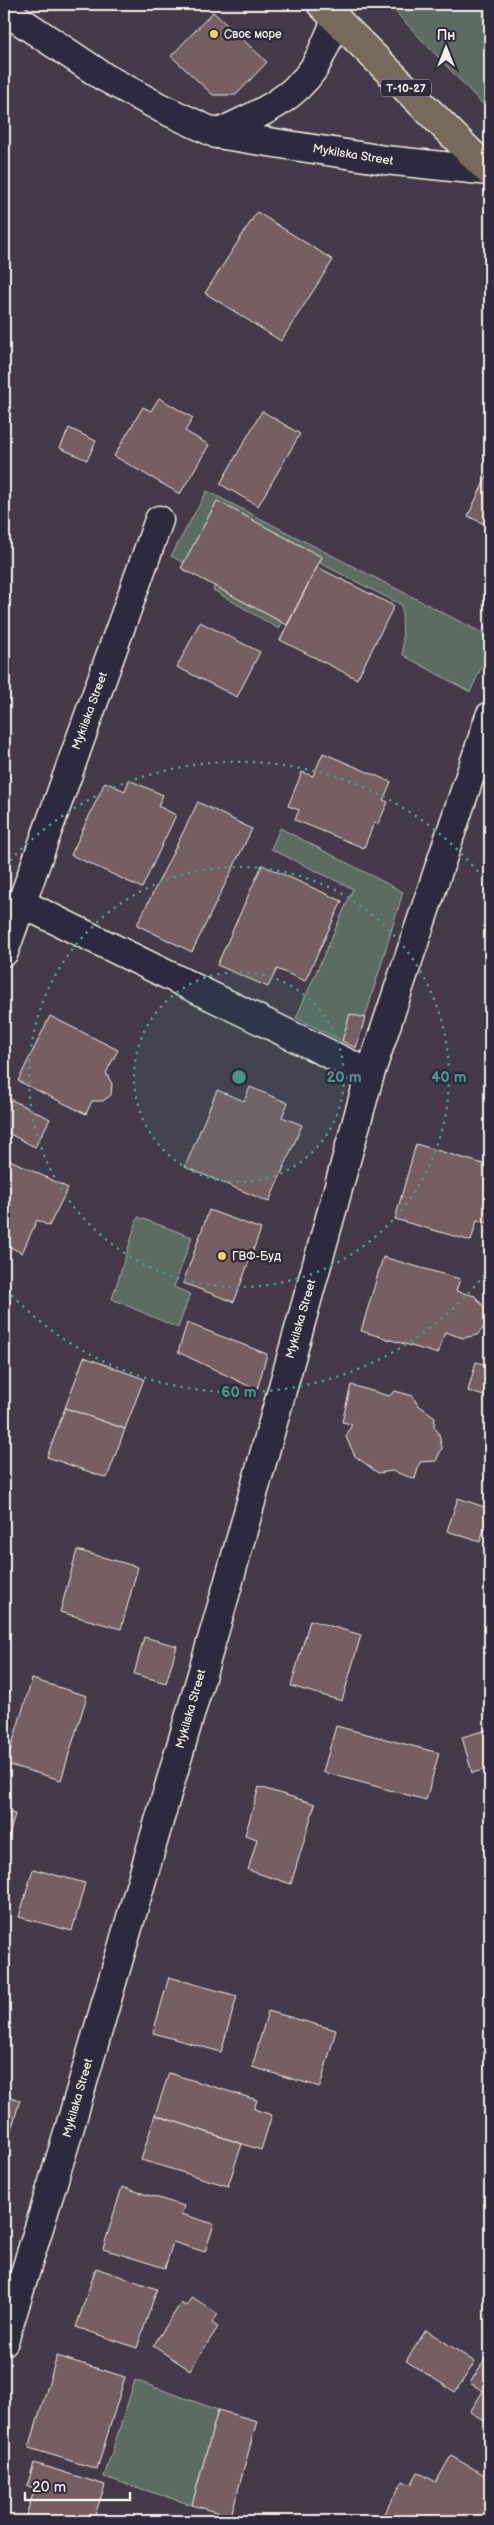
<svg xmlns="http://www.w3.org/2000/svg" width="494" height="2525" viewBox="0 0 494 2525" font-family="'Balsamiq Sans',sans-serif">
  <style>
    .green { fill: #5c6c63; stroke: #a8aea6 }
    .building { fill: #755e64; stroke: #f4f1e8 }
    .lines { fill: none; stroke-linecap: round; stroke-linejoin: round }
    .street-casing { stroke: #f4f1e8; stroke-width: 31 }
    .highway-casing { stroke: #f4f1e8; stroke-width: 31 }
    .street { stroke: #2f2a3d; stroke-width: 28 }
    .highway { stroke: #77695c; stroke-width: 28 }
    .ring { fill: none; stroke: #48958c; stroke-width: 2.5; stroke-dasharray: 2.5 5 }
    .poi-dot { fill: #ffd166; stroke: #2f2a3d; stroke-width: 2 }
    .labels { text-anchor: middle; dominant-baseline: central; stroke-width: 5; stroke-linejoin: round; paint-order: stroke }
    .shield { fill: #2f2a3d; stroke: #b9b5b5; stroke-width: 1 }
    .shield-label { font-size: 11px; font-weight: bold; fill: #f4f1e8 }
    .poi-label { font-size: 12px; fill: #f4f1e8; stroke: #2f2a3d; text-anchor: start }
    .street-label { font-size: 12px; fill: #f4f1e8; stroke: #2f2a3d }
    .centre { fill: #48958c; stroke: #2f2a3d; stroke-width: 2.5 }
    .ring-label { font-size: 15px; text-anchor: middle; font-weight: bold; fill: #48958c; stroke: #2f2a3d; stroke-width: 5; stroke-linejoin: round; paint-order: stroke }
  </style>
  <rect width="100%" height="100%" fill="#443a49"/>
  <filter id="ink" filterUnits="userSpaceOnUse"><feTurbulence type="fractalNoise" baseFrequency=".02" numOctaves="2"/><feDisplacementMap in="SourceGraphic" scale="10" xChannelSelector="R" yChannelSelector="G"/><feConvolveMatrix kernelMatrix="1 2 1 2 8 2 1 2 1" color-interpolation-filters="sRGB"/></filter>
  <g filter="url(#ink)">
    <!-- green -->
    <g class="green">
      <polygon points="388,4 490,4 490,112"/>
      <polygon points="207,491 490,637 490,649 470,692 403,655 402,605 314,560 279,629 213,590 216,581 171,556"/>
      <polygon points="280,828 403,892 365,1018 342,1041 296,1018 353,889 271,849"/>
      <polygon points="138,1217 192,1237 174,1287 190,1294 178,1328 112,1299"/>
      <polygon points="135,2380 218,2410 192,2505 104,2477"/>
    </g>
    <!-- building -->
    <g class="building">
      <polygon points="213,12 267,62 236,95 213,95 171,56"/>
      <polygon points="257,212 333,260 281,341 205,293"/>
      <polygon points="159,398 193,418 185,431 209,445 180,494 114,456 143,407 151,411"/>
      <polygon points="262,411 300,434 258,506 220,484"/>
      <polygon points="69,428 96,441 87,460 60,448"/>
      <polygon points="490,469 490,527 468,516"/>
      <polygon points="217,501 322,557 287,625 181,568"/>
      <polygon points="317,567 394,606 357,679 280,640"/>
      <polygon points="200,622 260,652 237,697 177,667"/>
      <polygon points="323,753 391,782 383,800 388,802 378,824 374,823 364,848 295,820 299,810 288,806 302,772 313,776"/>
      <polygon points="129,780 163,795 158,806 176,815 142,888 71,855 105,782 125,791"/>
      <polygon points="198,802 252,829 192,952 137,925"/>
      <polygon points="262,865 342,901 305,981 277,969 268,987 217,965"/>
      <polygon points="350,1014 365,1018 356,1048 342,1041"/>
      <polygon points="50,1016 118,1050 106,1073 112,1084 111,1095 103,1101 92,1101 86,1114 18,1081"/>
      <polygon points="250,1087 288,1103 282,1117 302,1125 269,1202 185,1167 217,1090 244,1101"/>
      <polygon points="6,1097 50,1119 35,1147 4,1131"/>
      <polygon points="416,1144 490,1166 490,1224 477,1220 471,1241 395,1219"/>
      <polygon points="4,1157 68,1188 49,1226 37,1220 22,1253 4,1244"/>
      <polygon points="209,1210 261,1229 234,1302 183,1283"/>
      <polygon points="383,1257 460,1279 456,1291 475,1296 487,1311 486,1325 477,1335 463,1338 445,1332 438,1354 361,1331"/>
      <polygon points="187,1323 267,1354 257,1390 178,1352"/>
      <polygon points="84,1357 144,1379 125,1429 65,1408"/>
      <polygon points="476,1362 490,1366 490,1398 468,1391"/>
      <polygon points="351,1385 389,1396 395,1391 413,1396 417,1404 435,1417 434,1426 439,1434 442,1448 436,1461 420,1462 415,1479 392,1471 378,1473 355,1456 346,1437 352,1424 342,1422"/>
      <polygon points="65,1408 125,1429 107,1478 47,1457"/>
      <polygon points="458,1498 490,1509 480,1542 447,1531"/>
      <polygon points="77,1550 138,1567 121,1629 60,1612"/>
      <polygon points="310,1620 361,1635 342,1701 291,1686"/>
      <polygon points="144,1637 177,1646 166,1683 134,1674"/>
      <polygon points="32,1679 87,1696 61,1780 6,1764"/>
      <polygon points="336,1726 439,1753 426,1800 323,1772"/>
      <polygon points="490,1729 490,1768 472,1773 462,1737"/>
      <polygon points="259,1787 315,1804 291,1884 248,1870 257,1839 245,1835"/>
      <polygon points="4,1811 15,1814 4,1855"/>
      <polygon points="33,1869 85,1883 72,1931 19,1917"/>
      <polygon points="169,1977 237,1996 221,2052 153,2033"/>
      <polygon points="268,2011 336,2030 320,2087 252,2067"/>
      <polygon points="169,2073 257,2100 254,2109 272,2115 261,2150 155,2115"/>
      <polygon points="4,2095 20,2100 4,2154"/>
      <polygon points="155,2115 242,2144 228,2186 141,2160"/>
      <polygon points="122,2187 184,2206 181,2214 214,2224 205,2252 173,2242 165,2268 103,2249"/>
      <polygon points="96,2268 157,2289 137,2348 76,2327"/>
      <polygon points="192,2297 218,2314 212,2323 218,2327 190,2370 153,2346 181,2303 186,2306"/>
      <polygon points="426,2330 475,2362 455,2392 406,2361"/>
      <polygon points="57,2356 125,2377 97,2469 29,2448"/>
      <polygon points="485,2359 490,2362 490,2424 470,2412 483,2391 470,2383"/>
      <polygon points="218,2410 257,2421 231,2516 192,2505"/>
      <polygon points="451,2456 490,2478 490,2513 485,2521 468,2519 467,2521 390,2521 392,2518 384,2513 403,2481 411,2485 418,2472 436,2482"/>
      <polygon points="34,2463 105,2485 93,2521 24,2521 35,2488 27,2486"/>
    </g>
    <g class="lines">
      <!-- street casing -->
      <g class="street-casing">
        <g id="street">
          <polyline points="4,10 104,77 161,108 217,134 385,160 490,171"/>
          <path d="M217,134c37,-18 73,-31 97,-66 9,-15 15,-33 23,-49"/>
          <polyline points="21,903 370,1074"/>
          <polyline points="4,952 159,520"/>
          <polyline points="4,2341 66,2140 225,1595 370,1074 490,716"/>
        </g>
      </g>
      <!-- highway casing -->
      <g class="highway-casing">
        <polyline id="highway" points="321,4 490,172"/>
      </g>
      <!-- street -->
      <use href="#street" class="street"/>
      <!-- highway -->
      <use href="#highway" class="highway"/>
    </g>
  </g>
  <!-- distance rings -->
  <circle cx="239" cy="1077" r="105" fill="#48958c" fill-opacity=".12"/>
  <g class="ring">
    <circle cx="239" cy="1077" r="105"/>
    <circle cx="239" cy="1077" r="210"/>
    <path d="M489 1269A315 315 0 0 1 5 1288M5 866A315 315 0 0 1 489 885"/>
  </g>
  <!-- markers -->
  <g class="poi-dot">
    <circle cx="214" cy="34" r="5"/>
    <circle cx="222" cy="1256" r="5"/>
  </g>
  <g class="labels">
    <!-- shield labels -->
    <rect class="shield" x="381" y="79.5" width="50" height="17" rx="4"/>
    <g class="shield-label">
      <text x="406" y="88">Т-10-27</text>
    </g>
    <!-- poi labels -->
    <g class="poi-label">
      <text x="224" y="34">Своє море</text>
      <text x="232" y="1256">ГВФ-Буд</text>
    </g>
    <!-- street labels -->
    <g class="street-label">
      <text transform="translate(353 155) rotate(9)">Mykilska Street</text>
      <text transform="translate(90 711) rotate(-70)">Mykilska Street</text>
      <text transform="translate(301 1319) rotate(-74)">Mykilska Street</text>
      <text transform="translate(191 1709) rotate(-74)">Mykilska Street</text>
      <text transform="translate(78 2098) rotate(-74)">Mykilska Street</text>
    </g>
  </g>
  <circle cx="239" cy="1077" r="8" class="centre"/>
  <g class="ring-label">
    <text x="344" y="1082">20 m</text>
    <text x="449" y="1082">40 m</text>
    <text x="239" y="1397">60 m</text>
  </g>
  <!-- margin -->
  <rect width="494" height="2525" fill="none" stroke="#2f2a3d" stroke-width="20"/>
  <rect x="10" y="10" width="474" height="2505" fill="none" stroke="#f4f1e8" stroke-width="2" filter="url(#ink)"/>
  <!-- north arrow -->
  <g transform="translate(446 48)" stroke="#2f2a3d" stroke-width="4" paint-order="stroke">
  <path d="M0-4L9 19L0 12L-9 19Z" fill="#f4f1e8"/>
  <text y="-8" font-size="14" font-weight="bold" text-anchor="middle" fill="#f4f1e8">Пн</text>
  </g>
  <!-- scale -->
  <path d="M25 2492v8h105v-8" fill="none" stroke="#f4f1e8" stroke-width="2.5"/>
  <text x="32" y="2492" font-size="15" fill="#f4f1e8" stroke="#2f2a3d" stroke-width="4" paint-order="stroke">20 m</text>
</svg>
